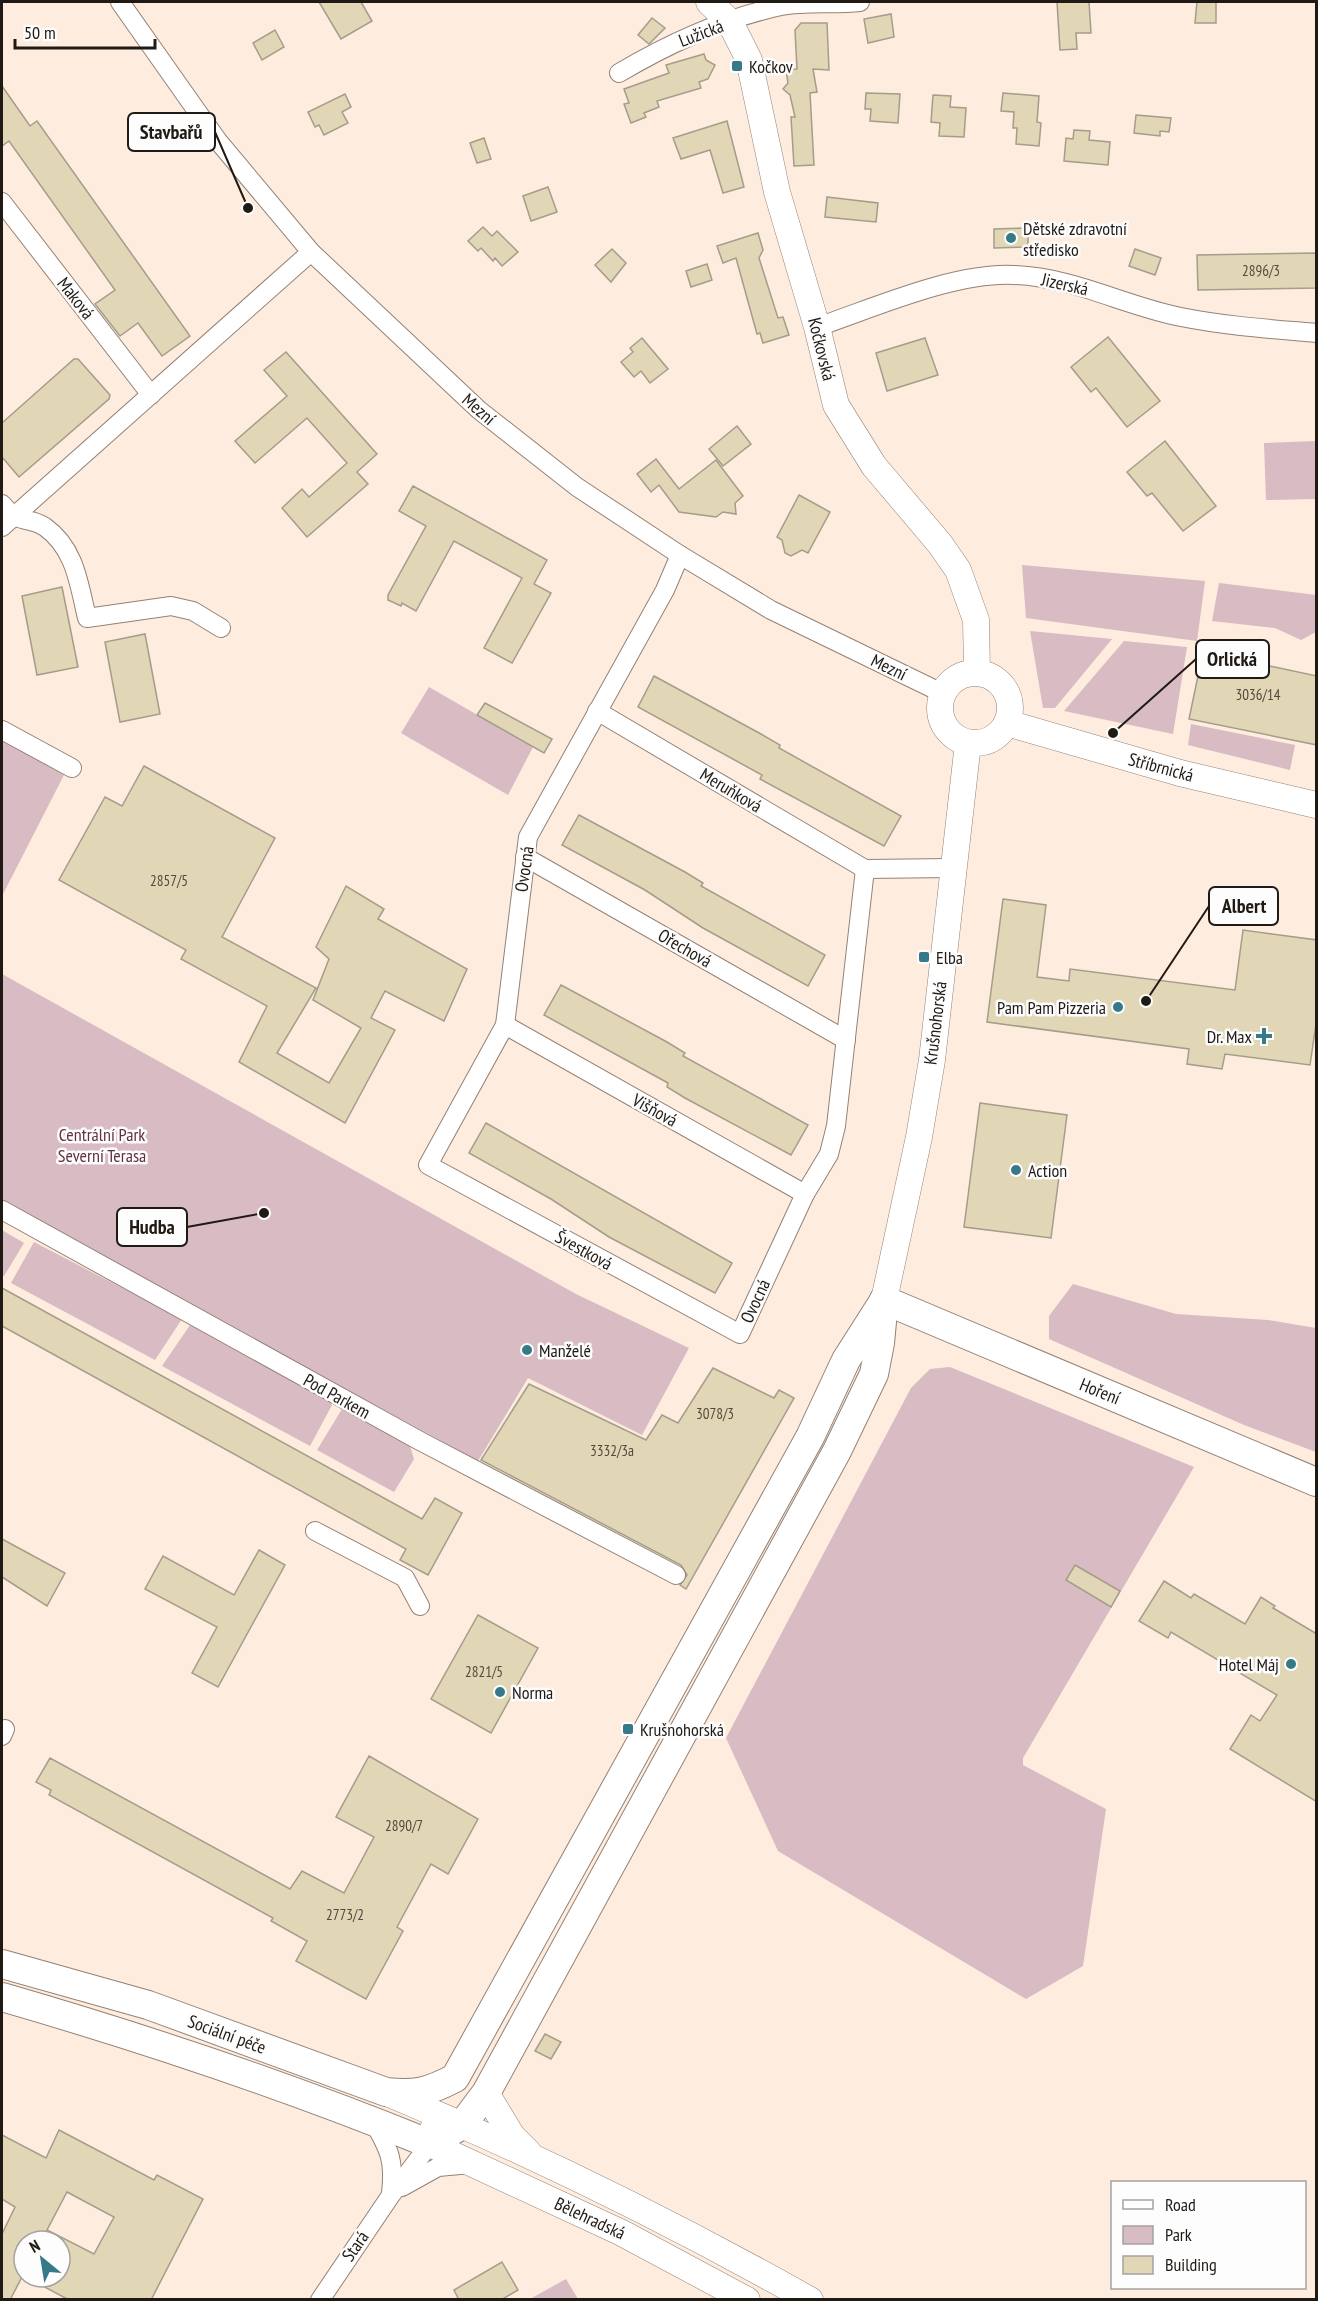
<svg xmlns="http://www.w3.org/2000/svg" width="1318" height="2301" viewBox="0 0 1318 2301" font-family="'PT Sans Narrow',sans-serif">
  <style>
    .green { fill: #d8bbc3 }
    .building { fill: #e1d7b7; stroke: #a39d8a; stroke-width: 1.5; fill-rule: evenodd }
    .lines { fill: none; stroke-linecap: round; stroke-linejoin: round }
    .street-casing { stroke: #938275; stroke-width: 20 }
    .secondary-casing { stroke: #938275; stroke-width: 27 }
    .primary-casing { stroke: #938275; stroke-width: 30 }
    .street { stroke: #fff; stroke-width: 18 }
    .secondary { stroke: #fff; stroke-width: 26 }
    .primary { stroke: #fff; stroke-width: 28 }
    .poi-dot { fill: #367989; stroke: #fdfdfd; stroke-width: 2 }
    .labels { text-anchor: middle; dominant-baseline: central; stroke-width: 5; stroke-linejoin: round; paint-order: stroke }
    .number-label { font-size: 15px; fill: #50493e }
    .street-label { font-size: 18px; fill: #201a15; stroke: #fdfdfd }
    .poi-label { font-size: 18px; fill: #201a15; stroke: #fdfdfd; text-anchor: start }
    .park-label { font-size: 18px; fill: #623041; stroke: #fdfdfd }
    .leader { fill: none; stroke: #201a15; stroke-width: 2 }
    .callout-dot { fill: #201a15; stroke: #fdfdfd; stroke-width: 2 }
    .callout { fill: #fdfdfd; stroke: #201a15; stroke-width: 2 }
    .callout-label { font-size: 20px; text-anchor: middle; font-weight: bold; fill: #201a15 }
  </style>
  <rect width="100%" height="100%" fill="#feecde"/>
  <!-- green -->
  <g class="green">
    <polygon points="1316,441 1316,499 1266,500 1264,443"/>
    <polygon points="1022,565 1205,581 1197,641 1026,618"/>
    <polygon points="1219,583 1316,595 1316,632 1301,640 1275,628 1212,621"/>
    <polygon points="1030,631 1112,639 1055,708 1043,708"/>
    <polygon points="1124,641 1187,647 1173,734 1064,711"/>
    <polygon points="429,687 533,747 508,795 401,733"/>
    <polygon points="1191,724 1295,745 1290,770 1188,745"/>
    <polygon points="2,739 64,775 2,896"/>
    <polygon points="2,974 576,1294 689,1348 642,1435 528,1378 478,1461 2,1202"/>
    <polygon points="2,1230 24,1243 4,1276 2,1275"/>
    <polygon points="34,1242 182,1319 155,1360 11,1283"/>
    <polygon points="1073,1284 1176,1314 1268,1320 1316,1328 1316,1452 1244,1425 1049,1339 1049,1316"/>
    <polygon points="190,1325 329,1401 332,1405 310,1446 162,1366"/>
    <polygon points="950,1367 1194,1467 1023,1758 1023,1765 1106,1809 1083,1966 1026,1999 778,1851 726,1738 911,1388 930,1369"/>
    <polygon points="342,1409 410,1446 414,1459 394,1492 317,1450"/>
    <polygon points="566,2279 578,2299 530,2299"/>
  </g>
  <!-- building -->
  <g class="building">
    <polygon points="319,2 361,2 372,21 341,39"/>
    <polygon points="1057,2 1089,2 1091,33 1076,33 1077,49 1060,50"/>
    <polygon points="1197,2 1216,2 1216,23 1195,23"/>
    <polygon points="891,14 894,37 868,43 864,19"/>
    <polygon points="652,18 665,28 649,44 638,35"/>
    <polygon points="801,23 827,23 829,70 813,69 817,92 810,93 814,165 794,166 791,117 795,117 790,95 783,89 788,83 786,70 797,69 795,30"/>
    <polygon points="275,30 284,47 262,60 253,43"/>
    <polygon points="704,54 706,60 715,65 708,79 699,82 701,88 657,101 659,107 644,113 646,117 631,123 624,104 629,103 624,89 669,73 666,65"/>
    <polygon points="2,86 30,126 37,121 190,336 162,356 138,323 120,336 95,304 115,290 9,141 2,146"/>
    <polygon points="866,93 900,94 898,123 870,121 871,109 865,109"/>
    <polygon points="1003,93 1039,96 1037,122 1041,123 1039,146 1016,144 1017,128 1013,128 1014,112 1001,111"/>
    <polygon points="345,94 351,107 342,112 348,123 324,135 319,125 315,127 308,112"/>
    <polygon points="933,95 951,96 950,107 966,108 964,137 939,136 940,123 931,122"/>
    <polygon points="1136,115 1171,118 1169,132 1160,131 1160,136 1134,133"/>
    <polygon points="727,121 744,187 723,193 710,150 681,159 673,138"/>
    <polygon points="1074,130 1090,131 1089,140 1110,142 1108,165 1064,161 1066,138 1073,139"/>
    <polygon points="484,138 491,159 477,163 470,143"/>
    <polygon points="548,187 557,212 531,221 523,196"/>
    <polygon points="827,197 878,203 876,222 825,217"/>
    <polygon points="483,227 492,236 497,231 518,252 502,266 495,258 493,261 481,248 478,251 468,241"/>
    <polygon points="1028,228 1028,247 994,248 994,229"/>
    <polygon points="758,233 763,250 759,258 778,318 783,317 789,335 763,343 760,333 757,334 736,258 723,263 717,246"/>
    <polygon points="612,249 626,263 611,282 595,265"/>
    <polygon points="1135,249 1161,258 1155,275 1129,266"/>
    <polygon points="1317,253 1317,288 1198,290 1197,255"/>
    <polygon points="707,264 712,280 691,287 686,271"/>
    <polygon points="1108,337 1160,401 1127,427 1096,388 1091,392 1071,367"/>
    <polygon points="642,338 668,369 650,383 641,371 634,377 621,362 633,352 630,348"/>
    <polygon points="925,338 938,375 887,391 876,353"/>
    <polygon points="286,352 377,454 357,472 368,484 307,537 282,508 302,489 309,497 347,463 307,418 255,463 235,441 287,396 264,370"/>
    <polygon points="74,359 78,359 110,395 109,399 19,477 2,457 2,423"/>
    <polygon points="737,426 751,444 723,466 709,449"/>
    <polygon points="1165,441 1216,506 1183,531 1152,493 1147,496 1127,472"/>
    <polygon points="656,459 679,489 716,460 743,496 735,503 736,514 723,512 716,517 679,512 659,485 651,492 637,474"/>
    <polygon points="413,486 547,560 534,584 551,593 512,663 484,648 522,578 454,541 416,611 402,603 401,606 388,600 388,595 426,526 399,511"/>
    <polygon points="799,495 830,512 808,553 802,550 791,556 785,553 782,540 777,537"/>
    <polygon points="62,587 78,667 37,675 22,596"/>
    <polygon points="145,634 160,714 120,722 105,642"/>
    <polygon points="1203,652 1317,676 1317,745 1189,719"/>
    <polygon points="654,676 761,734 780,745 779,748 901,816 884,846 760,779 762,775 638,707"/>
    <polygon points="485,703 552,739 544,753 477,715"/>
    <polygon points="144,766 275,838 222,937 316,988 277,1053 329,1083 361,1028 313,1000 329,959 316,947 346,886 384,909 378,919 467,969 444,1021 385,991 371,1018 395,1030 345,1123 239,1062 267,1006 181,959 186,950 59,880 105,797 122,806"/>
    <polygon points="579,815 685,872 703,883 701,886 825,955 808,986 703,928 645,890 562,845"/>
    <polygon points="1003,899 1046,905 1037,977 1069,981 1070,969 1235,990 1243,930 1317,940 1317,1017 1310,1065 1225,1054 1222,1069 1187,1064 1189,1049 987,1022"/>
    <polygon points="561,985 667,1042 685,1053 683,1056 808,1125 791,1155 685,1098 667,1087 668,1083 544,1015"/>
    <polygon points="980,1103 1067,1115 1051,1238 964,1227"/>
    <polygon points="486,1123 732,1263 715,1293 609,1237 551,1199 469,1153"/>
    <polygon points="2,1288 422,1519 435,1498 462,1513 428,1575 400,1560 406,1549 2,1326"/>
    <polygon points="713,1368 774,1398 779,1390 794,1398 686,1589 680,1585 687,1575 681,1565 481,1460 529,1384 646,1440 662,1415 678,1423"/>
    <polygon points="2,1539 65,1573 47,1606 2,1577"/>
    <polygon points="259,1550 285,1565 218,1687 192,1673 217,1627 145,1589 163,1556 234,1595"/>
    <polygon points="1075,1565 1120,1591 1111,1607 1066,1580"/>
    <polygon points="1164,1581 1191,1598 1194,1594 1245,1624 1261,1597 1275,1606 1273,1608 1317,1634 1317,1802 1230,1749 1251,1715 1260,1721 1277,1695 1171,1632 1168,1638 1139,1621"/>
    <polygon points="478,1615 538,1648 491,1733 431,1699"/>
    <polygon points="369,1756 478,1819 448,1874 431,1864 397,1927 403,1931 366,1999 296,1961 307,1941 271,1921 273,1918 49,1795 51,1790 36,1782 50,1758 290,1889 302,1871 344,1893 374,1837 336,1817"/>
    <polygon points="545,2034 561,2042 551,2059 535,2051"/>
    <path d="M59,2130l95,50 3,-5 46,24 -52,101h-82l-43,-23h34v-36h-36v32l-14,27h-8v-66l13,-27 -13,-8v-64l44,23zM67,2192l47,25 -20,37 -47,-24z"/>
    <polygon points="502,2262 518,2290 501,2300 459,2300 454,2290"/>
  </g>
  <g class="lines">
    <!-- street casing -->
    <g class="street-casing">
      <g id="street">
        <polyline points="120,2 218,141 311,252 479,410 577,487 680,555 771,610 942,693"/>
        <path d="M619,73c49,-29 106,-55 162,-67 25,-5 53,-1 79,-4"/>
        <polyline points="2,202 151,395"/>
        <path d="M817,327c57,-19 137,-55 197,-52 59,2 111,31 167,42 45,9 90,12 135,16"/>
        <path d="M2,504c19,23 25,11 43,23 30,21 34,57 42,91l84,-12 22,5 28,17"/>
        <polyline points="2,527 311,252"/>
        <polyline points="680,555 665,590 528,837 505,1025 428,1165 740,1334 805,1194 829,1154 836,1126 865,869 952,868"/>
        <polyline points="597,711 865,869"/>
        <polyline points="2,730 72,768"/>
        <polyline points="525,857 846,1040"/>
        <polyline points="505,1025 805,1194"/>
        <polyline points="2,1210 420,1441 676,1575"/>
        <polyline points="315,1531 405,1578 420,1606"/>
        <polyline points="2,1736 5,1729"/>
        <path d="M373,2121c16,28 22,39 18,72"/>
        <polyline points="402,2187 438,2167 471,2164"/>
        <polyline points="320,2300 391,2195 430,2144"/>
      </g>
    </g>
    <!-- secondary casing -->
    <g class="secondary-casing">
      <g id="secondary">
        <polyline points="709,2 730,22 749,60 777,192 817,327 836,405 874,466 940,544 958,570 976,620 977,672"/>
        <circle cx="975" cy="708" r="35"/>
        <polyline points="1007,723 1180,773 1316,805"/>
        <polyline points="884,1300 919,1137 932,1060 968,743"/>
        <path d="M387,2093c145,60 286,130 423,207"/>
        <polyline points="486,2093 512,2136 528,2152"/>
        <polyline points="433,2129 430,2144 622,2233 747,2300"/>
      </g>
    </g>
    <!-- primary casing -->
    <g class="primary-casing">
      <g id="primary">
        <polyline points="884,1300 1316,1482"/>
        <path d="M2,1964l146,41 238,87c30,3 42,0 69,-14l355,-641 36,-77 37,-58"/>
        <path d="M2,1997c145,42 288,90 428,147l32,-19 24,-32 351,-642 37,-77 6,-31 4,-43"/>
      </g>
    </g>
    <!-- street -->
    <use href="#street" class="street"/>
    <!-- secondary -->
    <use href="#secondary" class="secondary"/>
    <!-- primary -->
    <use href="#primary" class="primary"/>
  </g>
  <!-- markers -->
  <g class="poi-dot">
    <rect x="731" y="60" width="12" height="12" rx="3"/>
    <circle cx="1011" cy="238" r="6"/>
    <rect x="918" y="951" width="12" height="12" rx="3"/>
    <circle cx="1118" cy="1007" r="6"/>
    <path d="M1261 1027h6v6h6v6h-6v6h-6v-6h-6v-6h6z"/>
    <circle cx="1016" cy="1170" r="6"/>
    <circle cx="527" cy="1350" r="6"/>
    <circle cx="1291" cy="1664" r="6"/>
    <circle cx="500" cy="1692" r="6"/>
    <rect x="622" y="1723" width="12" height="12" rx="3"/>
  </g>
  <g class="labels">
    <!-- number labels -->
    <g class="number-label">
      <text x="1261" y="270">2896/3</text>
      <text x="1258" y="694">3036/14</text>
      <text x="169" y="880">2857/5</text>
      <text x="715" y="1413">3078/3</text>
      <text x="612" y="1450">3332/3a</text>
      <text x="484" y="1671">2821/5</text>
      <text x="404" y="1825">2890/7</text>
      <text x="345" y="1914">2773/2</text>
    </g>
    <!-- street labels -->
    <g class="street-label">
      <text transform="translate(701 33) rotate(-21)">Lužická</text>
      <text transform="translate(1065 284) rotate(13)">Jizerská</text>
      <text transform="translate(76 298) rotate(52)">Maková</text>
      <text transform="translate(822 349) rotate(76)">Kočkovská</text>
      <text transform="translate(479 409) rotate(41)">Mezní</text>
      <text transform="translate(889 667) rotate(26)">Mezní</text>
      <text transform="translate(1161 767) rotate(15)">Stříbrnická</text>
      <text transform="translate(731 790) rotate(31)">Meruňková</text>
      <text transform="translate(524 869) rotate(-82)">Ovocná</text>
      <text transform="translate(685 948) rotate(30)">Ořechová</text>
      <text transform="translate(935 1023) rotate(-83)">Krušnohorská</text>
      <text transform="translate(655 1110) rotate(29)">Višňová</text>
      <text transform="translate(584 1250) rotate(29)">Švestková</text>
      <text transform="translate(755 1301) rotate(-65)">Ovocná</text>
      <text transform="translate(1100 1391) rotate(22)">Hoření</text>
      <text transform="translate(337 1396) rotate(29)">Pod Parkem</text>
      <text transform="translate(227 2034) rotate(20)">Sociální péče</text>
      <text transform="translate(590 2218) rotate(25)">Bělehradská</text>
      <text transform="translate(355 2246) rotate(-55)">Stará</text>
    </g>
    <!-- poi labels -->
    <g class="poi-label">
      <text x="749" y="66">Kočkov</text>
      <text x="1023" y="228">Dětské zdravotní<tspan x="1023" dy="21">středisko</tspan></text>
      <text x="936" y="957">Elba</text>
      <text x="1106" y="1007" text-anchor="end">Pam Pam Pizzeria</text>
      <text x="1252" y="1036" text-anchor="end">Dr. Max</text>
      <text x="1028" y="1170">Action</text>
      <text x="539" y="1350">Manželé</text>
      <text x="1279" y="1664" text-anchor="end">Hotel Máj</text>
      <text x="512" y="1692">Norma</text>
      <text x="640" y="1729">Krušnohorská</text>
    </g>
    <!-- park labels -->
    <g class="park-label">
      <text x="102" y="1134">Centrální Park<tspan x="102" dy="21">Severní Terasa</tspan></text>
    </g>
  </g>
  <!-- callouts -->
  <path class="leader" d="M248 208L215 132M1113 733L1196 659M1146 1001L1209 906M264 1213L187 1227"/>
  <g class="callout-dot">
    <circle cx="248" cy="208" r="6"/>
    <circle cx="1113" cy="733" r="6"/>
    <circle cx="1146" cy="1001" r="6"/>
    <circle cx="264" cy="1213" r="6"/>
  </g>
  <g class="callout">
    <rect x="128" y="113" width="87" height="38" rx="6"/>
    <rect x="1196" y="640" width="73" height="38" rx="6"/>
    <rect x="1209" y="887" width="69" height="38" rx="6"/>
    <rect x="117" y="1208" width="70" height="38" rx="6"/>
  </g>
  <g class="callout-label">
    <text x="171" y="139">Stavbařů</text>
    <text x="1232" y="666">Orlická</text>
    <text x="1244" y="913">Albert</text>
    <text x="152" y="1234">Hudba</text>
  </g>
  <!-- border -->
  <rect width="1318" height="2301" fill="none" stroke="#201a15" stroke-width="6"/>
  <!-- legend -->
  <rect x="1111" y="2181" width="195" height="108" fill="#fdfdfd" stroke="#a5a2a0" stroke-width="1.5"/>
  <rect x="1123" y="2200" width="30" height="9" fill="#ffffff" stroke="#a5a2a0" stroke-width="1.5"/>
  <text x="1165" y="2211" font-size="18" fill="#201a15">Road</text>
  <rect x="1123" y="2226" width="30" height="18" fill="#d8bbc3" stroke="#a5a2a0" stroke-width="1.5"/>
  <text x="1165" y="2241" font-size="18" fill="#201a15">Park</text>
  <rect x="1123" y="2256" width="30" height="18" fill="#e1d7b7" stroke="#a5a2a0" stroke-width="1.5"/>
  <text x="1165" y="2271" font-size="18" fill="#201a15">Building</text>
  <!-- north arrow -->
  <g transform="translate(42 2259) rotate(330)"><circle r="28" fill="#fdfdfd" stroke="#a5a2a0" stroke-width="1.5"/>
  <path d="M0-4.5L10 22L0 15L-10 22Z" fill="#367989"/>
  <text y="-9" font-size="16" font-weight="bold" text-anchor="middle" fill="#201a15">N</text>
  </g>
  <!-- scale -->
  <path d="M15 39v9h140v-9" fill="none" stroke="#201a15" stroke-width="3"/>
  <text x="24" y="39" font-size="18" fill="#201a15" stroke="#fdfdfd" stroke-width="4.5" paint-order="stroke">50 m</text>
</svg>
